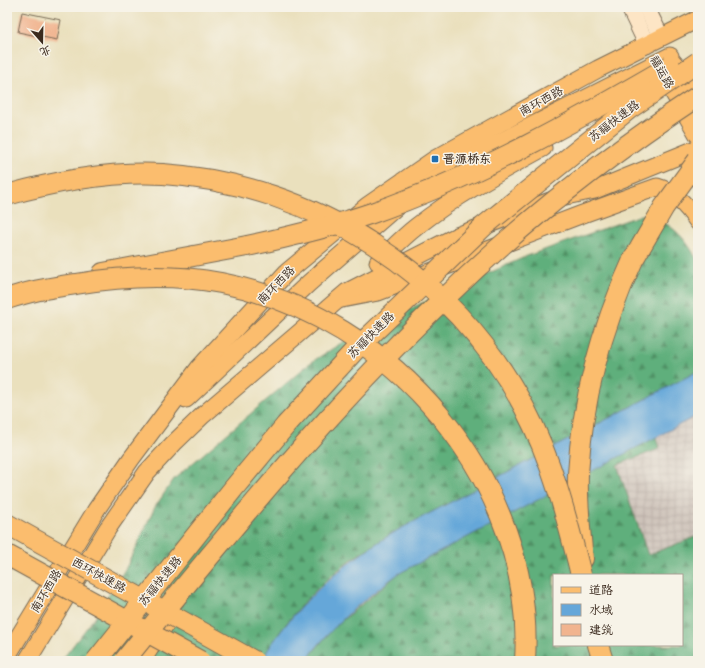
<svg xmlns="http://www.w3.org/2000/svg" width="705" height="668" viewBox="0 0 705 668" font-family="'Shantell Sans','LXGW WenKai TC',sans-serif">
  <style>
    .industrial { fill: url(#industrial-grid) }
    .forest { fill: url(#forest-firs); stroke: #4c6c4c; fill-rule: evenodd }
    .water { fill: #65a7d9; stroke: #50687c }
    .building { fill: #f1b48f }
    .lines { fill: none; stroke-linecap: round; stroke-linejoin: round }
    .secondary-casing { stroke: #786a56; stroke-width: 18 }
    .primary-casing { stroke: #786a56; stroke-width: 19 }
    .highway-casing { stroke: #786a56; stroke-width: 22 }
    .secondary { stroke: #fde5c5; stroke-width: 16 }
    .primary { stroke: #fbbd6e; stroke-width: 17 }
    .highway { stroke: #fbbd6e; stroke-width: 20 }
    .highway-bridge-casing { stroke: #786a56; stroke-width: 22; stroke-linecap: butt }
    .highway-bridge { stroke: #fbbd6e; stroke-width: 20 }
    .poi-dot { fill: #1f6fb2; stroke: #f7f3e8; stroke-width: 1.5 }
    .labels { text-anchor: middle; dominant-baseline: central; stroke-width: 3; stroke-linejoin: round; paint-order: stroke }
    .street-label { font-size: 12px; fill: #3b2a1e; stroke: #f7f3e8 }
    .poi-label { font-size: 12px; font-weight: bold; fill: #3b2a1e; stroke: #f7f3e8; text-anchor: start }
  </style>
  <defs>
    <pattern id="industrial-grid" width="8" height="8" patternUnits="userSpaceOnUse"><rect width="8" height="8" fill="#cdc2b9"/><path d="M0 4h8M4 0v8" fill="none" stroke="#b1a79f"/></pattern>
    <pattern id="forest-firs" width="22" height="20" patternUnits="userSpaceOnUse"><rect width="22" height="20" fill="#5eaf7b"/><path d="M5 1l3.5 6h-7zM16 11l3.5 6h-7z" fill="#4f8f64"/></pattern>
  </defs>
  <rect width="100%" height="100%" fill="#f7f3e8"/>
  <filter id="ink" filterUnits="userSpaceOnUse"><feTurbulence type="fractalNoise" baseFrequency=".025" numOctaves="2"/><feDisplacementMap in="SourceGraphic" scale="8" xChannelSelector="R" yChannelSelector="G"/><feConvolveMatrix kernelMatrix="1 2 1 2 8 2 1 2 1" color-interpolation-filters="sRGB"/></filter>
  <filter id="wash" filterUnits="userSpaceOnUse"><feTurbulence type="fractalNoise" baseFrequency=".012" numOctaves="4" result="noise"/><feDisplacementMap in="SourceGraphic" scale="16" xChannelSelector="R" yChannelSelector="G"/><feGaussianBlur stdDeviation="0.9" result="paint"/><feColorMatrix in="noise" values="0 0 0 0 0 0 0 0 0 0 0 0 0 0 0 0 0 1.4 0 .05"/><feComposite in="paint" operator="in"/></filter>
  <g filter="url(#wash)">
    <rect width="100%" height="100%" fill="#eae0bd"/>
    <!-- industrial -->
    <polygon class="industrial" points="698,415 698,536 648,555 617,465 659,449 656,437"/>
    <!-- forest -->
    <g class="forest">
      <path d="M641,215c26,2 48,25 57,48v108l-300,159c-16,10 -32,19 -47,30 -37,27 -67,62 -90,101h-200l34,-44 32,-51 28,-59 19,-28 136,-116 50,-32 167,-75z"/>
      <path d="M656,437l3,12 -42,16 31,90 50,-19v125h-392l26,-32 66,-55zM554,575h128v70h-128z"/>
    </g>
    <!-- water -->
    <path class="water" d="M698,371v44l-300,159c-35,26 -67,52 -92,87h-45c34,-57 80,-97 137,-131z"/>
    <g id="blocks">
      <!-- building -->
      <polygon class="building" points="22,12 61,20 57,40 18,32"/>
    </g>
  </g>
  <g filter="url(#ink)">
    <use href="#blocks" fill-opacity="0" stroke="#786a56" stroke-width="1"/>
    <g class="lines">
      <!-- secondary casing -->
      <g class="secondary-casing">
        <g id="secondary">
          <polyline points="629,7 647,45"/>
          <polyline points="646,7 661,37"/>
        </g>
      </g>
      <!-- primary casing -->
      <g class="primary-casing">
        <g id="primary">
          <polyline points="674,63 698,103"/>
          <polyline points="661,71 698,135"/>
          <polyline points="418,190 468,158 670,56"/>
          <path d="M378,262c12,-11 24,-24 38,-35 39,-31 83,-55 127,-79"/>
          <path d="M342,299l36,-7 202,-77 77,-28c18,5 31,20 41,35"/>
          <polyline points="186,399 309,283 396,207"/>
          <polyline points="7,656 96,510 131,459 199,368 287,272 367,206 435,159 598,69 698,19"/>
          <polyline points="27,661 108,528 147,472 174,443 203,415 347,292 457,236 561,197 595,190 698,148"/>
        </g>
      </g>
      <!-- highway casing -->
      <g class="highway-casing">
        <g id="highway">
          <polyline points="103,273 247,246"/>
          <path d="M583,559c-3,-28 -6,-57 -5,-85 4,-74 24,-147 55,-214"/>
          <polyline points="598,645 603,661"/>
          <polyline points="140,661 165,622"/>
        </g>
      </g>
      <!-- secondary -->
      <use href="#secondary" class="secondary"/>
      <!-- primary -->
      <use href="#primary" class="primary"/>
      <!-- highway -->
      <use href="#highway" class="highway"/>
      <!-- highway-bridge casing -->
      <g class="highway-bridge-casing">
        <g id="highway-bridge">
          <path d="M7,195c50,-14 103,-24 156,-21 151,10 290,100 361,233 28,53 43,111 57,168"/>
          <path d="M247,246c42,-9 84,-19 125,-33 106,-37 202,-91 298,-147"/>
          <polyline points="633,260 664,207 698,160"/>
          <path d="M7,299c22,-8 46,-12 69,-15 48,-8 98,-10 145,-1 172,33 315,200 304,378"/>
          <polyline points="7,524 254,661"/>
          <polyline points="7,555 200,661"/>
          <polyline points="96,661 233,489 286,425 356,349 484,226 629,109 698,62"/>
          <path d="M124,661c102,-126 206,-253 323,-365 76,-74 163,-142 251,-200"/>
        </g>
      </g>
      <!-- highway-bridge -->
      <use href="#highway-bridge" class="highway-bridge"/>
    </g>
  </g>
  <!-- markers -->
  <rect class="poi-dot" x="431" y="155" width="8" height="8" rx="2"/>
  <g class="labels">
    <!-- street labels -->
    <g class="street-label">
      <text transform="translate(662 72) rotate(61)">福运路</text>
      <text transform="translate(541 101) rotate(-29)">南环西路</text>
      <text transform="translate(614 121) rotate(-37)">苏福快速路</text>
      <text transform="translate(276 285) rotate(-46)">南环西路</text>
      <text transform="translate(371 335) rotate(-45)">苏福快速路</text>
      <text transform="translate(99 575) rotate(29)">西环快速路</text>
      <text transform="translate(160 581) rotate(-51)">苏福快速路</text>
      <text transform="translate(46 591) rotate(-59)">南环西路</text>
    </g>
    <!-- poi labels -->
    <g class="poi-label">
      <text x="443" y="159">晋源桥东</text>
    </g>
  </g>
  <!-- margin -->
  <rect width="705" height="668" fill="none" stroke="#f7f3e8" stroke-width="24"/>
  <!-- legend -->
  <rect x="553" y="574" width="130" height="72" fill="#f7f3e8" stroke="#aca397"/>
  <rect x="561" y="587" width="20" height="6" fill="#fbbd6e" stroke="#aca397"/>
  <text x="589" y="594" font-size="12" fill="#3b2a1e">道路</text>
  <rect x="561" y="604" width="20" height="12" fill="#65a7d9" stroke="#aca397"/>
  <text x="589" y="614" font-size="12" fill="#3b2a1e">水域</text>
  <rect x="561" y="624" width="20" height="12" fill="#f1b48f" stroke="#aca397"/>
  <text x="589" y="634" font-size="12" fill="#3b2a1e">建筑</text>
  <!-- north arrow -->
  <g transform="translate(42 42) rotate(160)" stroke="#f7f3e8" stroke-width="3" paint-order="stroke">
  <path d="M0-3L7 15L0 10L-7 15Z" fill="#3b2a1e"/>
  <text y="-6" font-size="11" font-weight="bold" text-anchor="middle" fill="#3b2a1e">北</text>
  </g>
</svg>
